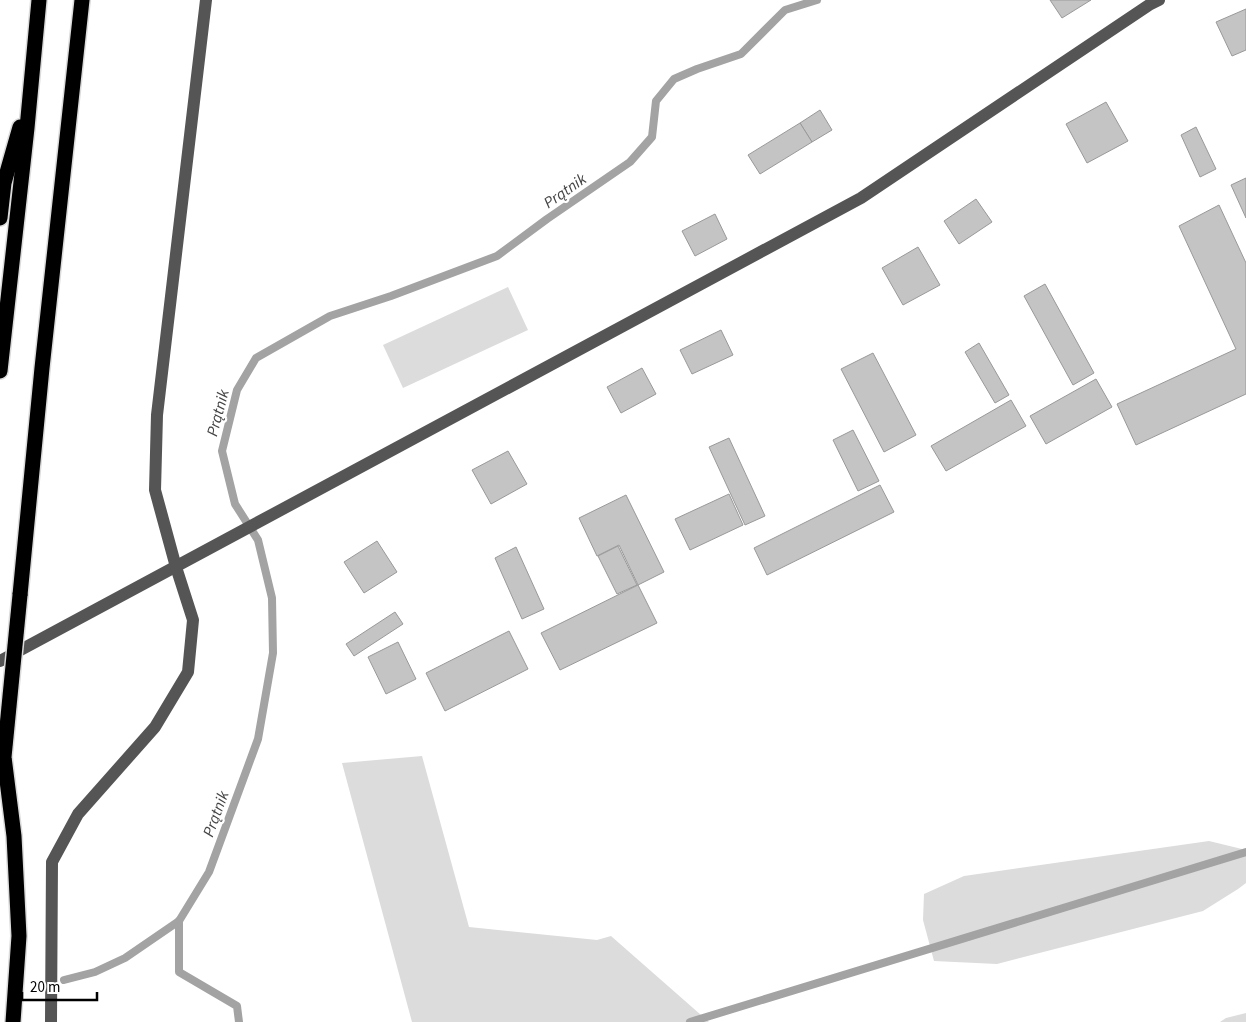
<svg xmlns="http://www.w3.org/2000/svg" width="1246" height="1022" viewBox="0 0 1246 1022" font-family="'Source Sans 3',sans-serif">
  <style>
    .green { fill: #dcdcdc }
    .lines { fill: none; stroke-linecap: round; stroke-linejoin: round }
    .stream { stroke: #a3a3a3; stroke-width: 8 }
    .building { fill: #c4c4c4; stroke: #999 }
    .highway-casing { stroke: #dbdbdb; stroke-width: 18 }
    .minor { stroke: #555; stroke-width: 12 }
    .highway { stroke: #000; stroke-width: 15 }
    .highway-bridge-casing { stroke: #dbdbdb; stroke-width: 18; stroke-linecap: butt }
    .highway-bridge { stroke: #000; stroke-width: 15 }
    .labels { text-anchor: middle; dominant-baseline: central; stroke-width: 4.5; stroke-linejoin: round; paint-order: stroke }
    .water-label { font-size: 16px; font-style: italic; fill: #444; stroke: #fff }
  </style>
  <rect width="100%" height="100%" fill="#fff"/>
  <!-- green -->
  <g class="green">
    <polygon points="508,287 528,330 403,388 383,345"/>
    <polygon points="422,756 469,927 597,940 611,936 709,1022 412,1022 342,763"/>
    <polygon points="1209,841 1246,850 1246,883 1238,889 1203,911 997,964 934,961 923,920 924,894 964,876"/>
    <polygon points="1246,1013 1246,1022 1220,1022 1226,1018"/>
  </g>
  <g class="lines">
    <!-- stream -->
    <g class="stream">
      <polyline points="179,921 179,972 237,1006 239,1022"/>
      <polyline points="64,980 95,972 125,958 179,921 209,872 258,739 273,653 272,598 258,540 235,504 222,451 237,390 256,358 330,316 391,296 497,256 547,219 630,162 652,137 656,101 674,79 697,69 741,54 785,10 817,0"/>
      <polyline points="690,1022 1246,852"/>
    </g>
  </g>
  <!-- building -->
  <g class="building">
    <polygon points="1050,0 1091,0 1062,18"/>
    <polygon points="1246,9 1246,50 1232,56 1216,22"/>
    <polygon points="1106,102 1128,141 1087,163 1066,124"/>
    <polygon points="820,110 832,130 812,142 800,123"/>
    <polygon points="800,123 812,142 760,174 748,155"/>
    <polygon points="1196,127 1216,169 1200,177 1181,135"/>
    <polygon points="1246,178 1246,218 1231,185"/>
    <polygon points="976,199 992,222 959,244 944,221"/>
    <polygon points="1219,205 1246,263 1246,394 1136,445 1117,404 1236,349 1179,226"/>
    <polygon points="715,214 727,239 695,256 682,231"/>
    <polygon points="918,247 940,285 903,305 882,268"/>
    <polygon points="1045,284 1094,373 1073,385 1024,296"/>
    <polygon points="721,330 733,355 692,374 680,350"/>
    <polygon points="979,343 1009,395 995,403 965,352"/>
    <polygon points="873,353 916,435 884,452 841,369"/>
    <polygon points="642,368 656,394 621,413 607,387"/>
    <polygon points="1096,379 1112,407 1046,444 1030,416"/>
    <polygon points="1011,400 1026,426 946,471 931,446"/>
    <polygon points="853,430 879,481 858,491 833,440"/>
    <polygon points="729,438 765,516 745,525 709,447"/>
    <polygon points="508,451 527,484 491,504 472,470"/>
    <polygon points="880,485 894,512 767,575 754,548"/>
    <polygon points="729,494 743,525 690,550 675,519"/>
    <polygon points="626,495 664,572 638,585 619,545 597,556 579,518"/>
    <polygon points="377,541 397,572 364,593 344,562"/>
    <polygon points="618,546 637,585 617,594 598,556"/>
    <polygon points="516,547 544,609 522,619 495,558"/>
    <polygon points="638,585 657,623 560,670 541,633"/>
    <polygon points="395,612 403,624 354,656 346,644"/>
    <polygon points="509,631 528,669 445,711 426,673"/>
    <polygon points="398,642 416,679 386,694 368,657"/>
  </g>
  <g class="lines">
    <!-- highway casing -->
    <g class="highway-casing">
      <g id="highway">
        <polyline points="0,218 4,183 20,127"/>
        <polyline points="0,371 27,128 39,0"/>
        <polyline points="20,595 42,368 82,0"/>
        <polyline points="4,757 14,836 19,936 13,1022"/>
      </g>
    </g>
    <!-- minor -->
    <g class="minor">
      <polyline points="0,661 861,198 1149,5 1159,0"/>
      <polyline points="51,1022 52,862 78,814 155,727 188,672 193,620 176,567 155,490 157,415 206,0"/>
    </g>
    <!-- highway -->
    <use href="#highway" class="highway"/>
    <!-- highway-bridge casing -->
    <g class="highway-bridge-casing">
      <polyline id="highway-bridge" points="4,757 20,595"/>
    </g>
    <!-- highway-bridge -->
    <use href="#highway-bridge" class="highway-bridge"/>
  </g>
  <g class="labels">
    <!-- water labels -->
    <g class="water-label">
      <text transform="translate(565 191) rotate(-35)">Prątnik</text>
      <text transform="translate(218 413) rotate(-75)">Prątnik</text>
      <text transform="translate(216 814) rotate(-70)">Prątnik</text>
    </g>
  </g>
  <!-- scale -->
  <path d="M22 992v8h75v-8" fill="none" stroke="#000000" stroke-width="2.5"/>
  <text x="30" y="992" font-size="15" fill="#000000" stroke="#ffffff" stroke-width="4" paint-order="stroke">20 m</text>
</svg>
